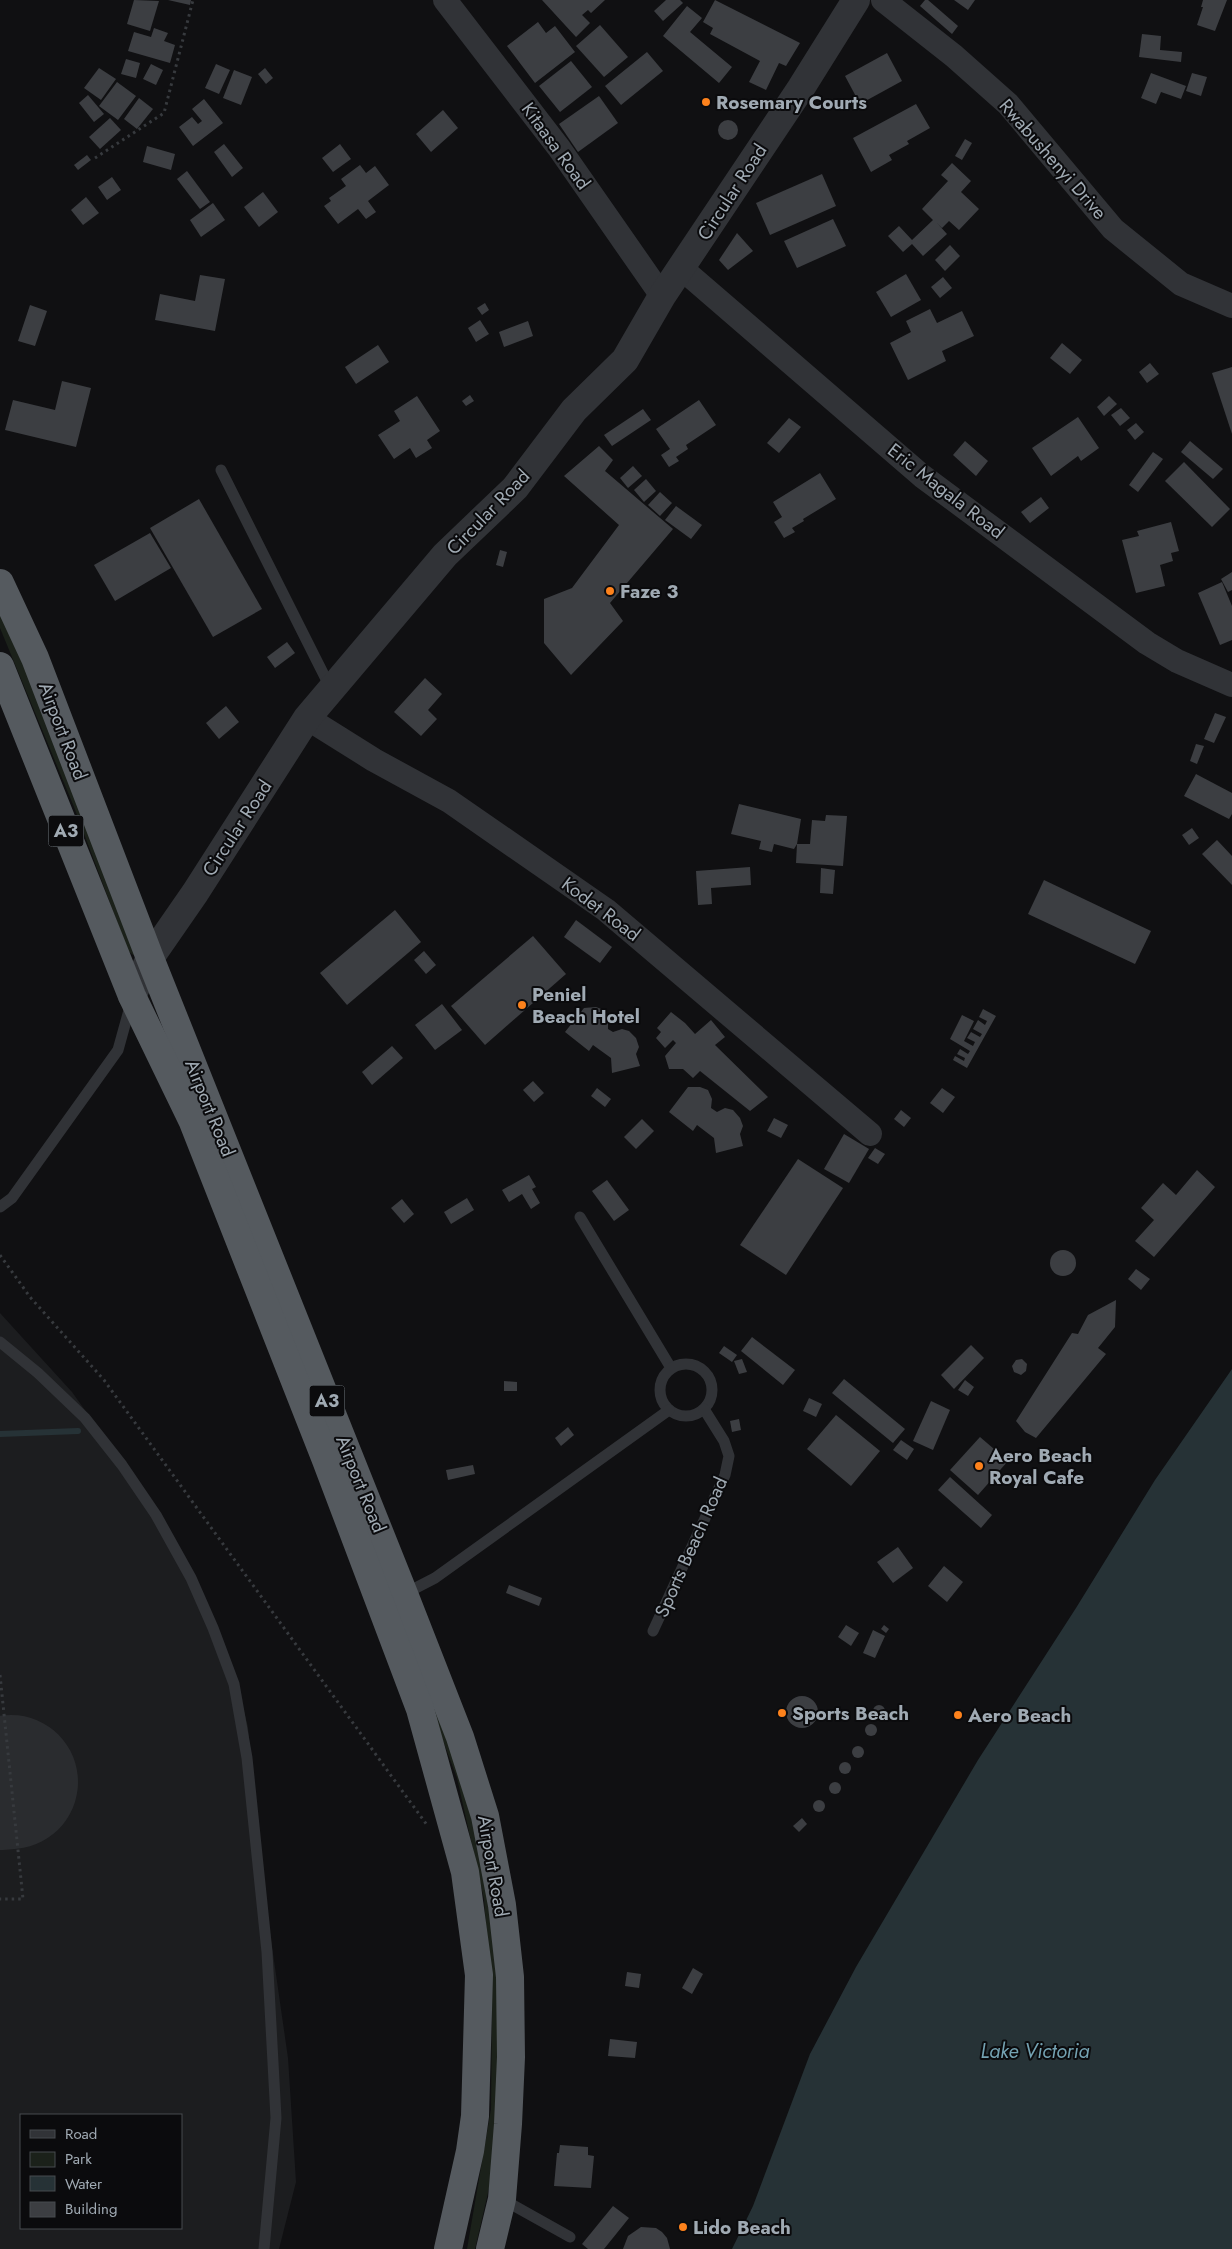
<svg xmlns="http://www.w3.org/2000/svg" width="1232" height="2249" viewBox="0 0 1232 2249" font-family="Jost,sans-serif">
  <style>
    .built { fill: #1c1d1f; fill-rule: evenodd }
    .green { fill: #1b211a }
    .water { fill: #263236 }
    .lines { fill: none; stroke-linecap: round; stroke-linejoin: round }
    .stream { stroke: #263236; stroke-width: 6 }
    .runway { stroke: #2a2c2f; stroke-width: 134 }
    .building { fill: #3c3e42 }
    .path { stroke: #373a3e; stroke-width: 3; stroke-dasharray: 2.5 4; stroke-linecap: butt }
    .service { stroke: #313337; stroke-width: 11 }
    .minor { stroke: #313337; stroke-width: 24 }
    .tertiary { stroke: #313337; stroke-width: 28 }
    .trunk { stroke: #555a5f; stroke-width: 28 }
    .poi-dot { fill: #fd821c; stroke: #0b0b0d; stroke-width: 2 }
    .labels { text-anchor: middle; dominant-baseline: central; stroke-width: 4; stroke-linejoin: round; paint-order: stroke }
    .shield { fill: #0b0b0d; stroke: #737a81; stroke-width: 1 }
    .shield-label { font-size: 18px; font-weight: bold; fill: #a0aab3 }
    .poi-label { font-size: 19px; font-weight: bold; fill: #a0aab3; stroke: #0b0b0d; text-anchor: start }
    .street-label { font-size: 19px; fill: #a0aab3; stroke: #0b0b0d }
    .water-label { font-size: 20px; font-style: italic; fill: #74a2b2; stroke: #0b0b0d }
  </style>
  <rect width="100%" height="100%" fill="#101012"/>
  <!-- built -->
  <path class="built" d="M0,1313l72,79 65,91 36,59 65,145 10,40 13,143 27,188 8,124 -17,67h-279zM21,2115h160v113h-160z"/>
  <!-- green -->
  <g class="green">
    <polygon points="0,599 140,960 128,951 74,807 0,628"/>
    <polygon points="370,1546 460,1761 496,1934 501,2071 490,2184 475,2249 467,2249 491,2109 492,2008 484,1899 457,1778"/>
  </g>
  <!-- water -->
  <polygon class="water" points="1232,1369 1232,2249 732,2249 753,2206 810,2054 856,1967 978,1760 1076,1608 1155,1480"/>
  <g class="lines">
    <!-- stream -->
    <polyline class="stream" points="0,1434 78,1431"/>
    <!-- runway -->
    <polyline class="runway" points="0,1783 11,1782"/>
  </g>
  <!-- building -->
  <g class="building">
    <polygon points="134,0 159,1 150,31 127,24"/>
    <polygon points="168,0 191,0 190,5"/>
    <polygon points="542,0 605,0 591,13 588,10 582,15 590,23 576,37"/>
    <polygon points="666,0 680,0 683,3 663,21 654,11"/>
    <polygon points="715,0 800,43 786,66 779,63 766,90 749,82 760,61 710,34 713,28 703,22"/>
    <polygon points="925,0 928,0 958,26 952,34 920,6"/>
    <polygon points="954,0 975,0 968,10"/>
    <polygon points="1203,0 1227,0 1215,31 1197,25 1203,7 1201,7"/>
    <polygon points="687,6 702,18 690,32 732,67 719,83 663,36"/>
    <polygon points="538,22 546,33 555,26 575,52 535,83 507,46"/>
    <polygon points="600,25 628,57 604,77 576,46"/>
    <polygon points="154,28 168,33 164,41 175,45 170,63 128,51 134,32 151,37"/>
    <polygon points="1142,34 1161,36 1160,50 1182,52 1181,62 1139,57"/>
    <polygon points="647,52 663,71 621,105 605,86"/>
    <polygon points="887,53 902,81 860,104 845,76"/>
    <polygon points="126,59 140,63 136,78 121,74"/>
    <polygon points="571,61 592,87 560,112 539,86"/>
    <polygon points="151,64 163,70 156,85 143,79"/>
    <polygon points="216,64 230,70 219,94 205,88"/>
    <polygon points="99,68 116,79 101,100 84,88"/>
    <polygon points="265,68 273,78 266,84 258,74"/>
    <polygon points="234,70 252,77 241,105 223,98"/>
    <polygon points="1151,73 1186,86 1181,99 1161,92 1156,104 1141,98"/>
    <polygon points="1192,73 1207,77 1201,96 1186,91"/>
    <polygon points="117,82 136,96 118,120 99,106"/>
    <polygon points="88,95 104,114 94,122 79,103"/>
    <polygon points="599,96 618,123 578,152 559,124"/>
    <polygon points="139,98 153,109 137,129 124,119"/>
    <polygon points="204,99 223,123 193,146 179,127 192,117 198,124 202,121 192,109"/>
    <polygon points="916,104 930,128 907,141 909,144 889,155 892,160 871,172 853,138"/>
    <polygon points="443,110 458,128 431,152 416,134"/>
    <polygon points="110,118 121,130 100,149 89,137"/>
    <circle cx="728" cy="130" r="10"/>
    <polygon points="965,139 972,143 962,160 955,156"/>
    <polygon points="224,144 243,168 232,177 214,152"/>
    <polygon points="340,144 351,159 333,172 322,158"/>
    <polygon points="147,146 175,154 171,170 143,162"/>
    <polygon points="87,155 91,160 78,170 74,165"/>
    <polygon points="952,163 971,181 961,192 979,209 959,230 949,221 942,228 937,223 947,234 923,256 912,244 903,252 888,236 899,226 912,240 933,220 922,209 948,181 941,175"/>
    <polygon points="360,165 366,173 375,166 389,185 368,201 376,212 366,219 358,209 338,224 324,206 331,201 329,198 346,186 341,179"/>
    <polygon points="187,171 210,202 200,209 177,179"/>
    <polygon points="822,174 836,206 770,235 756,203"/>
    <polygon points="112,177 121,190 107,200 98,187"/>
    <polygon points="263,192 278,212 259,227 244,207"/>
    <polygon points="86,197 99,213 83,225 71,210"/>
    <polygon points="213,203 225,220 201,237 190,220"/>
    <polygon points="833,219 846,246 797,268 784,241"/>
    <polygon points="737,233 753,251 728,270 719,260"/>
    <polygon points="950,245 960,256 945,271 935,260"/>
    <polygon points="906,274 921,300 891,317 876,292"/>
    <polygon points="200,275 225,279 215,331 155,320 160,294 195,301"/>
    <polygon points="943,277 952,288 940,298 931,287"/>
    <polygon points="485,303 489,310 482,315 477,308"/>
    <polygon points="30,305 47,311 35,346 18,341"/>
    <polygon points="930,309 937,323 962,311 974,336 942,351 946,361 908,380 890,343 911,332 906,321"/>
    <polygon points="480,320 489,334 476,342 468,328"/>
    <polygon points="528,321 533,336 504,347 499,332"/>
    <polygon points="1062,343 1082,360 1070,374 1050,358"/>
    <polygon points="378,345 389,362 356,384 345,367"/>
    <polygon points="1150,363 1159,374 1147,383 1139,372"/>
    <polygon points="1232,367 1232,434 1212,373"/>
    <polygon points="62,381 91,388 76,447 5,430 13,400 55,410"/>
    <polygon points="470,395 474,401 466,406 462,401"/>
    <polygon points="417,396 440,431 427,440 432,448 416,458 410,448 394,459 378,435 400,421 394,411"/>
    <polygon points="1109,396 1117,404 1104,416 1097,407"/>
    <polygon points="699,400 716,425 686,445 688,449 676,457 679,461 669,467 661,455 670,449 656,429"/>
    <polygon points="1121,408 1130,418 1120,426 1111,415"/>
    <polygon points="643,409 651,420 612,446 604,435"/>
    <polygon points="1078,417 1099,448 1081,461 1078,456 1051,476 1032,448"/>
    <polygon points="789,418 801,427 779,453 767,443"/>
    <polygon points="1136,423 1144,432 1135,440 1127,430"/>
    <polygon points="965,441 988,461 976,476 953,455"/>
    <polygon points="1190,441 1223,469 1213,479 1181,452"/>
    <polygon points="599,446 613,460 605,471 673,529 610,603 623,621 571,675 544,643 544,599 572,588 619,525 564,476"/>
    <polygon points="1153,452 1163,459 1138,492 1129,485"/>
    <polygon points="1184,462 1230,509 1212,527 1165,481"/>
    <polygon points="633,466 642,476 628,488 620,478"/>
    <polygon points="820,473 836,499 803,519 804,521 792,528 795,532 784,538 774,522 782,517 773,502"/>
    <polygon points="646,479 656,491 644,502 634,490"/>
    <polygon points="660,492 672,503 660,516 648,505"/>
    <polygon points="1041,497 1049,508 1030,523 1021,512"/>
    <polygon points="199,499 262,609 213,637 150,528"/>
    <polygon points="676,506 702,525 691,539 665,520"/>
    <polygon points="1171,522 1179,551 1171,553 1173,561 1160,565 1165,586 1136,593 1122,540 1139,536 1137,531"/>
    <polygon points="150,533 171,568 115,601 94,565"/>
    <polygon points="500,550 507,552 503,567 496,565"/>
    <polygon points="1232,572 1232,590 1228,592 1221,579"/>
    <polygon points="1222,582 1232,606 1232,640 1220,645 1198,593"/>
    <polygon points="287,642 295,653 275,668 267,657"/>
    <polygon points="425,678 442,694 428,710 437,719 421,736 394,712"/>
    <polygon points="226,706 239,722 219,739 206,723"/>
    <polygon points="1215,713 1226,717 1214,743 1204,739"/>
    <polygon points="1196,744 1204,746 1197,764 1190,761"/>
    <polygon points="1196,774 1232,793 1232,814 1229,819 1184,796"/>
    <polygon points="739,804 801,819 797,844 810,844 812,820 825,821 826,815 847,816 843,866 796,863 797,844 794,849 774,844 772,852 759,849 761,841 731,834"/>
    <polygon points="1192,828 1199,838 1189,845 1182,835"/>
    <polygon points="1217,840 1232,856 1232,885 1202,854"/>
    <polygon points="750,867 751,885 711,888 712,904 698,905 696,871"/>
    <polygon points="821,868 835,870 833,894 820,893"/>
    <polygon points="1044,880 1151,931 1135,964 1028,914"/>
    <polygon points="395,910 421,942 347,1005 320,973"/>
    <polygon points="576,920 612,947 600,963 564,937"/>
    <polygon points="533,936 566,974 485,1045 451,1006"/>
    <polygon points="424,951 436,965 426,974 414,960"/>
    <polygon points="442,1004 462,1030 435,1050 415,1025"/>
    <polygon points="596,1007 604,1010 608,1019 608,1029 613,1032 622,1029 629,1031 636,1038 639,1047 636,1054 640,1066 612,1073 611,1058 593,1045 589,1051 565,1032 584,1008"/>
    <polygon points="983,1009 996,1016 967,1068 953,1060 955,1056 964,1061 965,1058 957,1054 960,1049 968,1054 970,1051 950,1039 962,1015 974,1021 964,1041 973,1046 975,1042 967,1038 971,1032 980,1037 982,1034 973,1029 978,1020 985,1025 987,1021 979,1017"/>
    <polygon points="671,1012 685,1023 695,1034 711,1020 725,1037 715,1045 768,1097 750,1111 700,1071 693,1078 683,1069 669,1069 665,1056 676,1043 673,1040 665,1048 656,1038 661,1032 657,1028"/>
    <polygon points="392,1046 403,1058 372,1085 362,1072"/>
    <polygon points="533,1081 544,1093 534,1102 523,1090"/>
    <polygon points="688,1087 700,1087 708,1090 712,1099 711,1108 717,1112 725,1108 733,1110 740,1118 743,1126 740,1134 743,1146 716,1153 714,1138 697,1125 693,1131 669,1112"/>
    <polygon points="597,1088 611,1099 605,1107 591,1096"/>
    <polygon points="942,1088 955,1097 943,1113 930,1103"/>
    <polygon points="901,1110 911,1118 904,1127 894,1119"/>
    <polygon points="774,1118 788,1125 781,1138 767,1131"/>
    <polygon points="642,1119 654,1131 636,1149 624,1137"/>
    <polygon points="844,1134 869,1149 849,1183 824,1169"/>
    <polygon points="875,1148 885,1154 878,1164 868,1158"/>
    <polygon points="798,1159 843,1188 786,1275 740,1245"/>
    <polygon points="1197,1170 1215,1187 1154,1257 1135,1241 1154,1220 1141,1208 1163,1183 1176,1195"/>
    <polygon points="529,1175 536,1187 532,1189 540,1203 531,1209 522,1194 509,1202 502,1190"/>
    <polygon points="607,1180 629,1210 614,1221 592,1191"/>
    <polygon points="467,1198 474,1210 451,1224 444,1212"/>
    <polygon points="402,1199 414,1214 404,1223 391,1208"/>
    <circle cx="1063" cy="1263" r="13"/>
    <polygon points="1136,1269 1150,1279 1141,1290 1128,1279"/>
    <polygon points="1116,1300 1115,1327 1098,1348 1106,1354 1036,1438 1025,1432 1016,1421 1072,1333 1078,1334 1088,1315"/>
    <polygon points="752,1337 795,1370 783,1385 741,1351"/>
    <polygon points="971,1345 984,1358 954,1389 941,1375"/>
    <polygon points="724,1346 737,1355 732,1362 719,1353"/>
    <polygon points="742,1359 747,1372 739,1374 734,1361"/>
    <polygon points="1022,1359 1027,1364 1026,1371 1021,1375 1014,1372 1012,1366 1016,1360"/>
    <polygon points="844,1379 905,1429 893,1443 832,1393"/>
    <polygon points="965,1380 974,1387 968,1396 958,1390"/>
    <polygon points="504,1381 517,1382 517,1391 504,1391"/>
    <polygon points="809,1398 822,1404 816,1417 803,1411"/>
    <polygon points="931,1401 950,1410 933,1450 913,1441"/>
    <polygon points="836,1415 880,1451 851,1486 807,1449"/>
    <polygon points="739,1419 741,1430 732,1432 730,1421"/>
    <polygon points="568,1427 574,1435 561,1446 555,1438"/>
    <polygon points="980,1437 1008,1461 978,1495 950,1470"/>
    <polygon points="901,1440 914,1449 907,1460 893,1450"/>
    <polygon points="473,1465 475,1474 448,1480 446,1470"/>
    <polygon points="950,1477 992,1515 981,1528 938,1490"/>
    <polygon points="898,1547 913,1568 893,1583 877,1562"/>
    <polygon points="944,1566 963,1582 947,1602 928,1586"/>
    <polygon points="509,1585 542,1598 539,1606 506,1593"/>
    <polygon points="846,1625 859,1633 851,1646 838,1637"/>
    <polygon points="884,1625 889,1629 886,1633 881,1629"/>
    <polygon points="873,1630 885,1636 875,1658 863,1653"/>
    <circle cx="802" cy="1712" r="16"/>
    <circle cx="879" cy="1711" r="6"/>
    <circle cx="871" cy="1730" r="6"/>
    <circle cx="858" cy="1752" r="6"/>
    <circle cx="845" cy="1768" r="6"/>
    <circle cx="835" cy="1788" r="6"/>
    <circle cx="819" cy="1806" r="6"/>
    <polygon points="802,1818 807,1824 799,1832 793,1826"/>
    <polygon points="693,1968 703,1974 692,1994 682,1988"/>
    <polygon points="627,1972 641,1974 639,1988 625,1986"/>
    <polygon points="610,2039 637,2042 635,2058 608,2056"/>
    <polygon points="560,2145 588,2147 588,2155 594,2156 591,2188 554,2186 557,2153 559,2153"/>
    <polygon points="613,2206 629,2218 604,2249 588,2249 582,2244"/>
    <polygon points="641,2227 656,2228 662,2232 667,2238 670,2249 623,2249 628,2236"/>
  </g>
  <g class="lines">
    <!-- path -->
    <g class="path">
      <polyline points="95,158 164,113 193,0"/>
      <polyline points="0,1255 30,1297 104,1380 427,1825"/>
      <polyline points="0,1675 23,1899 0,1899"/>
    </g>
    <!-- service -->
    <g class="service">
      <polyline points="221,470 331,689"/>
      <polyline points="0,1207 12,1198 118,1050 131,1003"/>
      <polyline points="580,1217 671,1368"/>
      <polyline points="0,1342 38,1373 85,1418 122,1465 156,1515 191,1578 213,1628 234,1684 247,1758 267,1952 276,2118 264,2249"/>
      <circle cx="686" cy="1390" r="26"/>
      <polyline points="404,1594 435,1578 669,1410"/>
      <polyline points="653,1631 725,1475 729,1456 724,1441 704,1409"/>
      <polyline points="502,2199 570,2237"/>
    </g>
    <!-- minor -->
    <g class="minor">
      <polyline points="445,0 559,148 662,296"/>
      <polyline points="883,0 954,56 1008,104 1113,229 1181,284 1232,306"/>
      <polyline points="681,268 922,476 1147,643 1177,661 1232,685"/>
      <polyline points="307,718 374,760 449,801 606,910 870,1134"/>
    </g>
    <!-- tertiary -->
    <polyline class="tertiary" points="132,996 150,958 195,893 307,718 445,555 515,488 574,410 625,360 662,296 801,88 856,0"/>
    <!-- trunk -->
    <g class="trunk">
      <polyline points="0,583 35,658 150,958 404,1594 460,1737 485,1816 502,1905 510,1977 511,2057 508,2124 502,2199 490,2249"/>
      <polyline points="0,666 132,996 193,1122 326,1460 420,1709 465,1872 479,1975 475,2116 470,2151 448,2249"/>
    </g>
  </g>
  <!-- markers -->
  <g class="poi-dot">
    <circle cx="706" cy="102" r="5"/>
    <circle cx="610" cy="591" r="5"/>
    <circle cx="522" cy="1005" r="5"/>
    <circle cx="979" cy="1466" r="5"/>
    <circle cx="782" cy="1713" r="5"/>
    <circle cx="958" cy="1715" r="5"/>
    <circle cx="683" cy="2227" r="5"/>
  </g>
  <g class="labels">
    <!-- shield labels -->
    <g class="shield">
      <rect x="48.5" y="815.5" width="35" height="31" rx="4"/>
      <rect x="309.5" y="1385.5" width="35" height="31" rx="4"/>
    </g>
    <g class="shield-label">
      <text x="66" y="831">A3</text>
      <text x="327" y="1401">A3</text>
    </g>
    <!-- poi labels -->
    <g class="poi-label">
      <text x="716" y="102">Rosemary Courts</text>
      <text x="620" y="591">Faze 3</text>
      <text x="532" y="994">Peniel<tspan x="532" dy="22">Beach Hotel</tspan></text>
      <text x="989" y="1455">Aero Beach<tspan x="989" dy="22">Royal Cafe</tspan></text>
      <text x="792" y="1713">Sports Beach</text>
      <text x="968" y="1715">Aero Beach</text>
      <text x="693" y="2227">Lido Beach</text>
    </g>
    <!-- street labels -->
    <g class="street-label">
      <text transform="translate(556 146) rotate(54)">Kitaasa Road</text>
      <text transform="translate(1053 159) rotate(49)">Rwabushenyi Drive</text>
      <text transform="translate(732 192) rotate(-57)">Circular Road</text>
      <text transform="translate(946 491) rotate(38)">Eric Magala Road</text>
      <text transform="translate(488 512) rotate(-46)">Circular Road</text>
      <text transform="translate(63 731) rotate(69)">Airport Road</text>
      <text transform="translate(237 828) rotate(-57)">Circular Road</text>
      <text transform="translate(601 909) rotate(37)">Kodet Road</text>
      <text transform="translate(210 1108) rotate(68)">Airport Road</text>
      <text transform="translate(361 1484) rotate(68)">Airport Road</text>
      <text transform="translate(691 1547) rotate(-66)">Sports Beach Road</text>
      <text transform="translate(493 1866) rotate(80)">Airport Road</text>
    </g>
    <!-- water labels -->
    <g class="water-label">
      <text x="1035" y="2051">Lake Victoria</text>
    </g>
  </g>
  <!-- legend -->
  <rect x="20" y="2114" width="162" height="115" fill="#0b0b0d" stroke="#474b4f"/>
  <rect x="30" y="2130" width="25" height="8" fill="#313337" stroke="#474b4f"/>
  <text x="65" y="2139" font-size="15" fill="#a0aab3">Road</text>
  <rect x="30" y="2152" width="25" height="15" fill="#1b211a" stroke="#474b4f"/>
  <text x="65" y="2164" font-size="15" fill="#a0aab3">Park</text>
  <rect x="30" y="2176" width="25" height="15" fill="#263236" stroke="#474b4f"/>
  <text x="65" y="2189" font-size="15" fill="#a0aab3">Water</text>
  <rect x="30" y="2202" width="25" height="15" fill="#3c3e42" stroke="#474b4f"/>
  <text x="65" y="2214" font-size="15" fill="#a0aab3">Building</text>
</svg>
